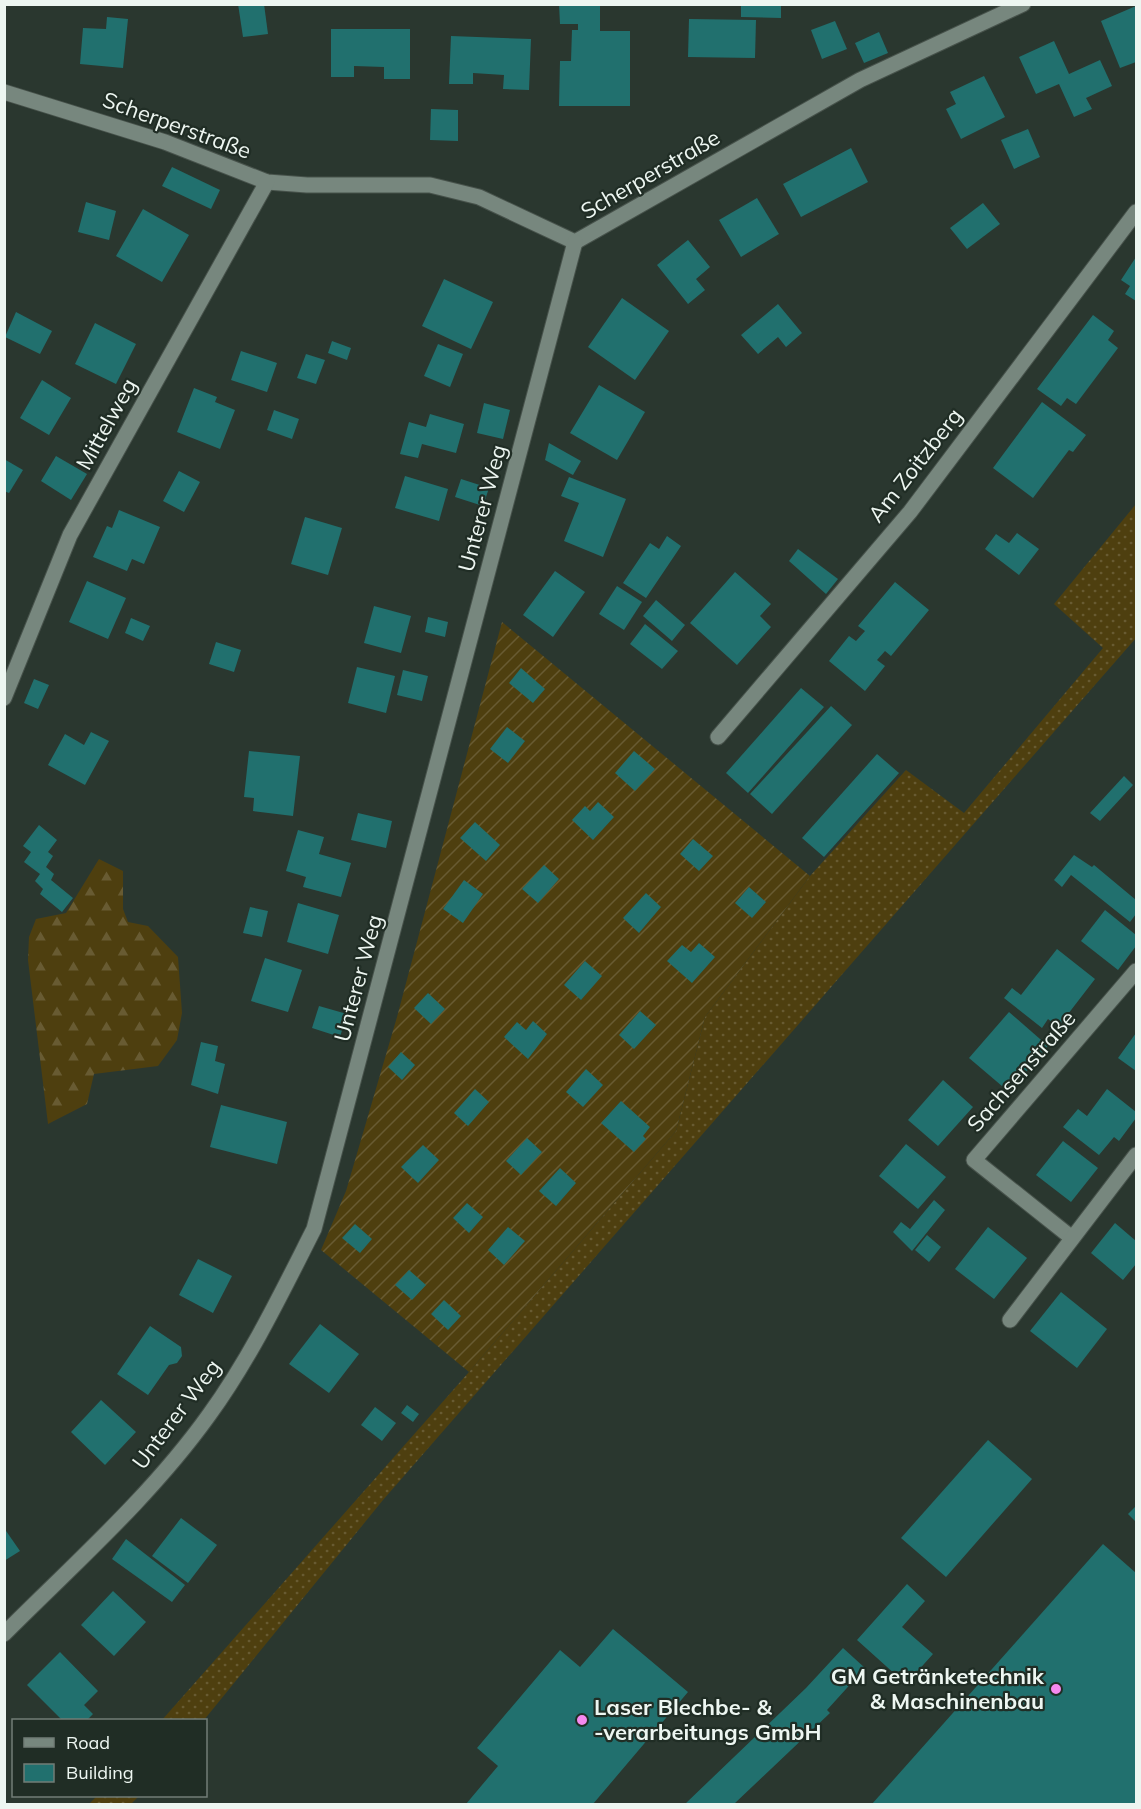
<svg xmlns="http://www.w3.org/2000/svg" width="1141" height="1809" viewBox="0 0 1141 1809" font-family="Mulish,sans-serif">
  <style>
    .grass { fill: url(#grass-dots) }
    .forest { fill: url(#forest-firs) }
    .garden { fill: url(#garden-furrows) }
    .building { fill: #21706e }
    .lines { fill: none; stroke-linecap: round; stroke-linejoin: round }
    .minor-casing { stroke: #47524b; stroke-width: 17 }
    .minor { stroke: #77877e; stroke-width: 15 }
    .poi-dot { fill: #f589ef; stroke: #202d25; stroke-width: 2 }
    .labels { text-anchor: middle; dominant-baseline: central; stroke-width: 4.5; stroke-linejoin: round; paint-order: stroke }
    .street-label { font-size: 22px; fill: #edf6f1; stroke: #202d25 }
    .poi-label { font-size: 22px; font-weight: bold; fill: #edf6f1; stroke: #202d25; text-anchor: end }
  </style>
  <defs>
    <pattern id="grass-dots" width="8" height="8" patternUnits="userSpaceOnUse" patternTransform="scale(1.5)"><rect width="8" height="8" fill="#4e3f0f"/><path d="M2 2h.1M6 6h.1" fill="none" stroke="#685b32" stroke-width="1.8" stroke-linecap="round"/></pattern>
    <pattern id="forest-firs" width="22" height="20" patternUnits="userSpaceOnUse" patternTransform="scale(1.5)"><rect width="22" height="20" fill="#4e3f0f"/><path d="M5 1l3.5 6h-7zM16 11l3.5 6h-7z" fill="#685b32"/></pattern>
    <pattern id="garden-furrows" width="10" height="10" patternUnits="userSpaceOnUse" patternTransform="scale(1.5)"><rect width="10" height="10" fill="#4e3f0f"/><path d="M-1 1l2-2M0 10L10 0M9 11l2-2" fill="none" stroke="#685b32"/></pattern>
  </defs>
  <rect width="100%" height="100%" fill="#2a372f"/>
  <!-- grass -->
  <g class="grass">
    <polygon points="1136,504 1136,638 383,1500 204,1720 162,1720 469,1372 676,1131 705,1017 810,876 906,770 964,813 1103,648 1054,604"/>
    <polygon points="97,1796 139,1796 131,1804 89,1804"/>
  </g>
  <!-- forest -->
  <polygon class="forest" points="99,859 123,871 123,909 128,922 148,926 178,957 182,1013 177,1040 158,1066 94,1074 87,1104 48,1124 28,960 29,937 36,919 66,913"/>
  <!-- garden -->
  <polygon class="garden" points="502,622 810,876 705,1017 676,1131 469,1372 321,1250 346,1191 397,1017"/>
  <!-- building -->
  <g class="building">
    <polygon points="238,4 264,4 268,34 243,37"/>
    <polygon points="559,4 600,4 600,31 630,31 630,106 559,106 560,61 571,61 572,30 578,30 578,24 560,24"/>
    <polygon points="741,4 781,4 781,18 741,17"/>
    <polygon points="1136,6 1136,62 1120,68 1101,21"/>
    <polygon points="107,17 128,19 123,68 80,64 83,28 106,29"/>
    <polygon points="689,19 756,20 755,58 688,57"/>
    <polygon points="835,21 847,49 822,59 811,30"/>
    <polygon points="331,29 410,29 410,79 384,79 384,67 354,66 354,77 331,77"/>
    <polygon points="879,32 888,53 864,63 855,43"/>
    <polygon points="451,36 531,39 529,90 503,89 504,75 473,73 473,84 449,84"/>
    <polygon points="1054,41 1069,74 1100,60 1112,86 1086,98 1092,109 1074,117 1059,84 1036,94 1019,57"/>
    <polygon points="984,76 1005,117 961,139 946,109 956,104 950,92"/>
    <polygon points="431,109 458,110 458,141 430,140"/>
    <polygon points="1028,129 1040,157 1014,169 1001,140"/>
    <polygon points="851,148 868,182 801,217 783,184"/>
    <polygon points="172,167 220,190 211,209 162,186"/>
    <polygon points="757,198 779,234 741,257 719,220"/>
    <polygon points="86,202 116,211 109,240 78,232"/>
    <polygon points="983,203 1000,224 967,249 950,228"/>
    <polygon points="143,209 189,235 162,282 116,256"/>
    <polygon points="688,240 710,267 696,279 705,290 688,304 657,265"/>
    <polygon points="1136,257 1136,301 1125,294 1130,286 1121,280"/>
    <polygon points="444,279 493,302 471,349 422,326"/>
    <polygon points="622,298 669,331 635,380 588,347"/>
    <polygon points="778,304 802,333 786,347 778,337 758,354 741,335"/>
    <polygon points="16,312 52,331 40,354 5,337"/>
    <polygon points="1093,315 1114,331 1108,340 1118,348 1076,404 1067,398 1061,406 1037,389"/>
    <polygon points="95,323 136,344 116,384 75,364"/>
    <polygon points="332,341 351,348 347,360 328,353"/>
    <polygon points="438,344 463,354 450,387 424,376"/>
    <polygon points="241,351 277,363 267,392 231,380"/>
    <polygon points="306,354 325,360 316,384 297,378"/>
    <polygon points="42,380 71,398 49,435 20,418"/>
    <polygon points="599,385 645,412 617,460 570,433"/>
    <polygon points="194,388 217,397 215,402 235,410 220,449 177,432"/>
    <polygon points="1042,402 1086,435 1073,452 1069,450 1033,498 993,468"/>
    <polygon points="484,403 510,410 503,439 477,433"/>
    <polygon points="274,410 299,419 292,439 267,430"/>
    <polygon points="430,414 464,424 456,453 422,444 418,458 400,454 409,422 426,427"/>
    <polygon points="549,443 581,461 573,475 545,460"/>
    <polygon points="56,456 87,474 71,500 41,481"/>
    <polygon points="4,459 23,470 9,493 4,491"/>
    <polygon points="179,471 200,482 184,512 163,501"/>
    <polygon points="405,476 448,489 439,521 395,508"/>
    <polygon points="569,477 626,499 603,557 564,541 579,503 561,496"/>
    <polygon points="461,479 489,488 483,506 455,497"/>
    <polygon points="119,510 160,527 144,564 132,559 127,571 93,557 107,526 112,528"/>
    <polygon points="305,517 342,528 328,575 291,564"/>
    <polygon points="1017,533 1039,549 1019,575 985,549 996,534 1009,543"/>
    <polygon points="667,536 681,546 646,598 623,583 650,543 659,549"/>
    <polygon points="798,549 838,579 826,594 789,561"/>
    <polygon points="555,571 585,592 553,637 523,615"/>
    <polygon points="735,572 771,604 760,616 771,627 737,665 690,623"/>
    <polygon points="87,581 126,598 108,639 69,622"/>
    <polygon points="895,582 929,610 891,656 885,651 877,660 885,666 865,691 829,661 849,636 856,641 865,631 858,626"/>
    <polygon points="617,586 642,602 624,630 599,614"/>
    <polygon points="656,600 685,625 672,641 643,616"/>
    <polygon points="374,606 411,616 401,653 364,643"/>
    <polygon points="428,617 448,622 445,637 425,632"/>
    <polygon points="131,618 150,626 143,641 125,633"/>
    <polygon points="645,624 678,651 662,669 630,644"/>
    <polygon points="216,642 241,650 234,672 209,664"/>
    <polygon points="357,667 395,676 386,713 348,703"/>
    <polygon points="521,668 545,689 533,703 509,683"/>
    <polygon points="403,670 428,676 422,701 397,695"/>
    <polygon points="34,679 49,685 38,709 24,703"/>
    <polygon points="801,688 824,707 748,793 726,773"/>
    <polygon points="831,706 852,725 772,814 750,794"/>
    <polygon points="507,727 525,741 508,763 490,749"/>
    <polygon points="91,732 109,741 85,785 48,765 65,734 84,745"/>
    <polygon points="249,751 300,756 293,816 253,811 254,798 244,797"/>
    <polygon points="634,751 655,769 635,791 615,773"/>
    <polygon points="877,754 899,773 824,857 802,838"/>
    <polygon points="1124,776 1133,785 1100,821 1090,813"/>
    <polygon points="598,802 614,817 593,840 572,820 585,806 590,811"/>
    <polygon points="358,813 392,821 386,848 351,840"/>
    <polygon points="475,822 500,845 486,861 460,838"/>
    <polygon points="39,825 57,840 48,852 53,856 46,867 54,874 51,880 73,898 62,912 40,894 43,889 35,881 40,874 24,862 31,852 23,846"/>
    <polygon points="298,830 324,837 319,854 351,863 341,897 303,887 306,877 286,871"/>
    <polygon points="693,839 713,856 699,871 680,854"/>
    <polygon points="1074,855 1092,867 1094,865 1136,900 1136,914 1130,922 1071,875 1062,887 1054,880"/>
    <polygon points="544,865 559,879 538,903 522,889"/>
    <polygon points="464,880 483,894 463,923 443,909"/>
    <polygon points="749,887 766,902 752,918 735,903"/>
    <polygon points="646,893 661,907 639,933 623,918"/>
    <polygon points="298,903 339,915 328,954 287,942"/>
    <polygon points="250,907 268,911 262,937 243,933"/>
    <polygon points="1105,910 1136,935 1136,946 1118,970 1081,941"/>
    <polygon points="699,943 715,957 692,983 667,961 682,945 691,952"/>
    <polygon points="1057,949 1095,979 1058,1027 1048,1019 1042,1028 1004,998 1012,988 1021,995"/>
    <polygon points="265,958 302,970 288,1012 251,1001"/>
    <polygon points="585,961 602,976 581,1000 564,985"/>
    <polygon points="428,993 445,1009 431,1024 414,1008"/>
    <polygon points="319,1006 347,1014 340,1037 312,1028"/>
    <polygon points="640,1011 656,1025 634,1049 619,1035"/>
    <polygon points="1009,1012 1048,1046 1009,1092 969,1058"/>
    <polygon points="533,1021 547,1034 528,1059 504,1037 517,1022 526,1030"/>
    <polygon points="1136,1033 1136,1071 1118,1058"/>
    <polygon points="201,1042 218,1046 215,1061 225,1064 218,1094 191,1085"/>
    <polygon points="401,1052 415,1065 402,1080 388,1067"/>
    <polygon points="586,1069 603,1085 583,1107 566,1092"/>
    <polygon points="943,1080 973,1107 938,1146 908,1120"/>
    <polygon points="475,1089 489,1102 468,1126 454,1113"/>
    <polygon points="1107,1089 1136,1112 1136,1118 1119,1141 1114,1137 1099,1155 1063,1127 1078,1109 1087,1116"/>
    <polygon points="621,1101 650,1127 643,1136 646,1139 634,1152 601,1123"/>
    <polygon points="221,1105 287,1122 277,1164 210,1147"/>
    <polygon points="527,1138 542,1152 521,1175 506,1161"/>
    <polygon points="1063,1141 1098,1168 1071,1202 1036,1175"/>
    <polygon points="906,1144 946,1177 918,1209 879,1176"/>
    <polygon points="423,1145 439,1160 418,1183 401,1167"/>
    <polygon points="560,1168 576,1183 556,1206 539,1191"/>
    <polygon points="934,1200 945,1210 912,1251 893,1232 901,1222 910,1229"/>
    <polygon points="467,1203 483,1217 469,1233 453,1218"/>
    <polygon points="1115,1223 1136,1241 1136,1264 1123,1280 1091,1253"/>
    <polygon points="355,1224 372,1239 360,1253 342,1238"/>
    <polygon points="508,1227 525,1241 504,1265 488,1250"/>
    <polygon points="988,1227 1027,1258 994,1299 955,1269"/>
    <polygon points="927,1235 941,1247 929,1262 915,1250"/>
    <polygon points="198,1259 232,1276 213,1313 179,1295"/>
    <polygon points="409,1270 426,1285 412,1300 395,1285"/>
    <polygon points="1061,1292 1107,1329 1077,1368 1030,1331"/>
    <polygon points="444,1300 461,1316 448,1330 431,1314"/>
    <polygon points="320,1324 359,1354 329,1393 289,1364"/>
    <polygon points="150,1326 181,1347 182,1356 177,1363 169,1365 148,1395 117,1374"/>
    <polygon points="101,1400 136,1432 105,1465 71,1432"/>
    <polygon points="407,1405 419,1414 413,1422 401,1413"/>
    <polygon points="375,1407 396,1423 382,1441 361,1425"/>
    <polygon points="988,1440 1032,1479 946,1577 901,1538"/>
    <polygon points="1136,1506 1136,1522 1128,1514"/>
    <polygon points="181,1518 217,1545 188,1583 152,1556"/>
    <polygon points="4,1528 20,1551 4,1561"/>
    <polygon points="126,1539 185,1585 172,1602 112,1559"/>
    <polygon points="1103,1544 1136,1573 1136,1804 872,1804"/>
    <polygon points="907,1584 925,1601 902,1627 933,1654 906,1684 857,1640"/>
    <polygon points="113,1591 146,1622 114,1656 81,1625"/>
    <polygon points="613,1629 688,1692 593,1804 466,1804 498,1766 477,1748 560,1650 580,1667"/>
    <polygon points="843,1648 865,1668 827,1710 830,1713 734,1804 685,1804 806,1688"/>
    <polygon points="60,1652 98,1691 84,1705 93,1714 87,1720 62,1720 27,1685"/>
  </g>
  <g class="lines">
    <!-- minor casing -->
    <g class="minor-casing">
      <g id="minor">
        <polyline points="4,92 165,142 267,182 307,185 430,185 479,197 575,242 860,80 1023,4"/>
        <polyline points="4,698 70,535 267,182"/>
        <polyline points="718,737 910,512 1136,212"/>
        <polyline points="1072,1238 974,1160 1136,971"/>
        <polyline points="1010,1320 1136,1155"/>
        <path d="M4,1634c71,-71 147,-138 205,-219 42,-58 73,-123 105,-186l261,-987"/>
      </g>
    </g>
    <!-- minor -->
    <use href="#minor" class="minor"/>
  </g>
  <!-- markers -->
  <g class="poi-dot">
    <circle cx="1056" cy="1689" r="6"/>
    <circle cx="582" cy="1720" r="6"/>
  </g>
  <g class="labels">
    <!-- street labels -->
    <g class="street-label">
      <text transform="translate(177 125) rotate(20)">Scherperstraße</text>
      <text transform="translate(650 174) rotate(-30)">Scherperstraße</text>
      <text transform="translate(106 424) rotate(-61)">Mittelweg</text>
      <text transform="translate(915 465) rotate(-52)">Am Zoitzberg</text>
      <text transform="translate(482 508) rotate(-75)">Unterer Weg</text>
      <text transform="translate(358 978) rotate(-75)">Unterer Weg</text>
      <text transform="translate(1021 1071) rotate(-49)">Sachsenstraße</text>
      <text transform="translate(176 1414) rotate(-53)">Unterer Weg</text>
    </g>
    <!-- poi labels -->
    <g class="poi-label">
      <text x="1044" y="1676">GM Getränketechnik<tspan x="1044" dy="25">&amp; Maschinenbau</tspan></text>
      <text x="594" y="1707" text-anchor="start">Laser Blechbe- &amp;<tspan x="594" dy="25">-verarbeitungs GmbH</tspan></text>
    </g>
  </g>
  <!-- border -->
  <rect width="1141" height="1809" fill="none" stroke="#edf6f1" stroke-width="12"/>
  <!-- legend -->
  <rect x="12" y="1719" width="195" height="78" fill="#202d25" stroke="#727d77" stroke-width="1.5"/>
  <rect x="24" y="1738" width="30" height="9" fill="#77877e" stroke="#727d77" stroke-width="1.5"/>
  <text x="66" y="1749" font-size="18" fill="#edf6f1">Road</text>
  <rect x="24" y="1764" width="30" height="18" fill="#21706e" stroke="#727d77" stroke-width="1.5"/>
  <text x="66" y="1779" font-size="18" fill="#edf6f1">Building</text>
</svg>
